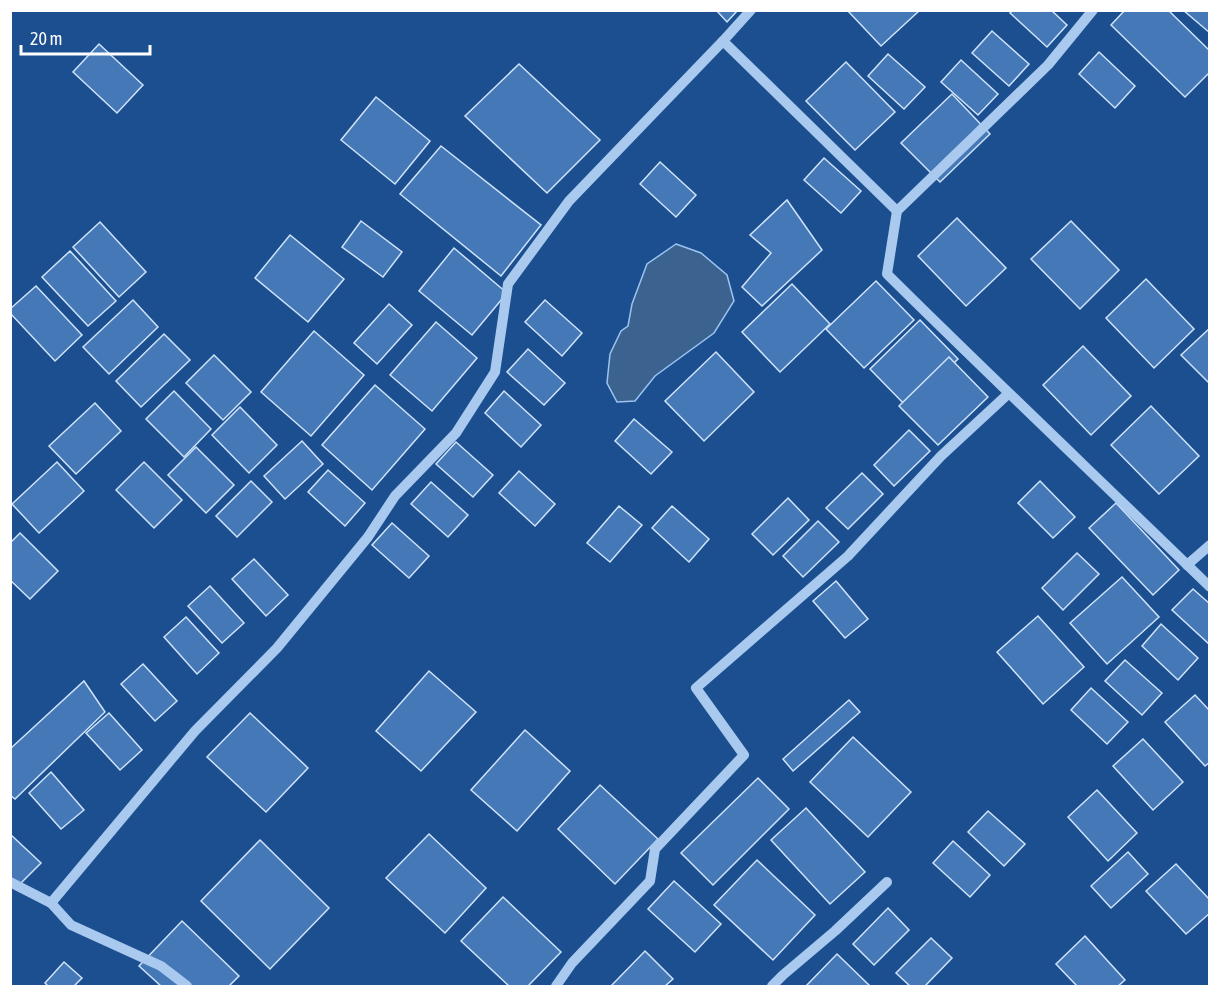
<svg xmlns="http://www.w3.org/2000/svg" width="1220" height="997" viewBox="0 0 1220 997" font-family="'Asap Condensed',sans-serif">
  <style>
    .water { fill: #3c6290; stroke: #9cc4f0; stroke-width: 1.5 }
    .building { fill: #4478b7; stroke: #cfe3fa; stroke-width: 1.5 }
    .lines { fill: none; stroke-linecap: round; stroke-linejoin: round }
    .minor { stroke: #a9c9ee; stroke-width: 10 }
  </style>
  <rect width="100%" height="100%" fill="#1b4f8f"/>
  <!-- water -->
  <polygon class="water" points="676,244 701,253 727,275 734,301 714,333 655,376 635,401 617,402 607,383 610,354 621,331 628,326 632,304 647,264"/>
  <!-- building -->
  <g class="building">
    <polygon points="716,10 738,10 727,22"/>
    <polygon points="847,10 920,10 881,46"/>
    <polygon points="1013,10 1051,10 1067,25 1047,47 1010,13"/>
    <polygon points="1125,10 1168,10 1210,51 1210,72 1185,97 1111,25"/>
    <polygon points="1183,10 1210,10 1210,33"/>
    <polygon points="992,31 1029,64 1009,86 972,53"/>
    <polygon points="99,44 143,85 117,113 73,72"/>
    <polygon points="1099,52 1135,86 1115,108 1079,74"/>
    <polygon points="888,54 925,87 904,109 868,76"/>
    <polygon points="961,60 998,94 978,115 941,82"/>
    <polygon points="846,62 895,112 855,150 806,101"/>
    <polygon points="519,64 600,140 547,193 465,116"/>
    <polygon points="952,94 990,134 940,182 901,143"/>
    <polygon points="376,97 430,141 395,184 341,140"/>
    <polygon points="441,146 541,225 501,276 400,194"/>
    <polygon points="824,158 861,191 841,213 804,180"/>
    <polygon points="660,162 696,195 676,217 640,184"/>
    <polygon points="787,200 822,250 762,306 742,287 771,253 750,235"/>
    <polygon points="957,218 1006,268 966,306 918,256"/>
    <polygon points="361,221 402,252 383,277 342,247"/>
    <polygon points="1071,221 1119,270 1080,309 1031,259"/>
    <polygon points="100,222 146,272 119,297 73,247"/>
    <polygon points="290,235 344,279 308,322 255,278"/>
    <polygon points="454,248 507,293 472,335 419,291"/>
    <polygon points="70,251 116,301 88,326 42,277"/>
    <polygon points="1146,279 1194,329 1154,368 1106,318"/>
    <polygon points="876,281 914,320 864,368 826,329"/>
    <polygon points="792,284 830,324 780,372 742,332"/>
    <polygon points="36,286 82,335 55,361 10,313 10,309"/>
    <polygon points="133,300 158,327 109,374 83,347"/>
    <polygon points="545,300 582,333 562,356 525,322"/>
    <polygon points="389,304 412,325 377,364 354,343"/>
    <polygon points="920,320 958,359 908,408 870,369"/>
    <polygon points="436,322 477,358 432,411 390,375"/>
    <polygon points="1210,328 1210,384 1181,355"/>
    <polygon points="314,331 364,375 311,436 261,392"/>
    <polygon points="164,334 190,360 141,407 116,381"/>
    <polygon points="1083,346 1131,396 1091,435 1043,385"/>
    <polygon points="528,349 565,383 544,405 507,372"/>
    <polygon points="716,352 754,392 704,441 665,401"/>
    <polygon points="214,355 251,392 223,420 186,383"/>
    <polygon points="949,357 988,397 938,445 899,406"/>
    <polygon points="375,385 425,429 372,490 322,445"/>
    <polygon points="174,391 211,429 184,457 146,419"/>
    <polygon points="504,391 541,425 521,447 485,413"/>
    <polygon points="95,403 121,431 76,474 49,446"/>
    <polygon points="1151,406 1199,456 1159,494 1111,445"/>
    <polygon points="240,407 277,445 249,473 212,435"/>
    <polygon points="634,419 672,452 651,474 615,441"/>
    <polygon points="909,430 930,451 894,486 874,465"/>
    <polygon points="302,441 323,464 285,499 264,476"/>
    <polygon points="456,442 493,475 473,497 436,464"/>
    <polygon points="196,447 234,485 206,513 168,475"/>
    <polygon points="57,462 84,491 39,533 12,504"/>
    <polygon points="144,462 182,500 154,528 116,490"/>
    <polygon points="328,470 365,503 345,526 308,492"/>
    <polygon points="519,471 555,504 535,526 499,493"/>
    <polygon points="862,473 883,494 848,529 826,508"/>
    <polygon points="251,481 272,502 237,537 216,516"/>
    <polygon points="1040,481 1075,517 1053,538 1018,503"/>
    <polygon points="431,482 468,515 448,537 411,504"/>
    <polygon points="788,498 809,520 773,555 752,534"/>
    <polygon points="1116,503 1179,570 1153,595 1089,528"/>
    <polygon points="619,506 642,525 610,562 587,543"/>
    <polygon points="672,506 709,539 689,562 652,528"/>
    <polygon points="818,521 839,542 803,577 783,556"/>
    <polygon points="392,523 429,556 409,578 372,545"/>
    <polygon points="20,533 58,571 30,599 10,580 10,543"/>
    <polygon points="1077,553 1099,574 1063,610 1042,588"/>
    <polygon points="254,559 288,595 266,616 232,579"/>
    <polygon points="1122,577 1159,617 1107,664 1070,623"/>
    <polygon points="836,581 868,619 845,638 813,601"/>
    <polygon points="210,586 244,623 222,643 188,606"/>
    <polygon points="1193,589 1210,604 1209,644 1172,610"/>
    <polygon points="1038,616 1084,667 1043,704 997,652"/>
    <polygon points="186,617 219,653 197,674 164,637"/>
    <polygon points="1161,624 1198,658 1178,680 1142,646"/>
    <polygon points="1125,660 1162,693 1142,715 1105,681"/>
    <polygon points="143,664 177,701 155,721 121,684"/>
    <polygon points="429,671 476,712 421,771 376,731"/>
    <polygon points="84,681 105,712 15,799 10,795 10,749"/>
    <polygon points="1091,688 1128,722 1107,744 1071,710"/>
    <polygon points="1195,695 1210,711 1210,762 1205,766 1165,722"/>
    <polygon points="849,700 860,712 793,771 783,759"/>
    <polygon points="109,713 142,750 120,770 86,733"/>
    <polygon points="250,713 308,768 266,812 207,757"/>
    <polygon points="525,730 570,771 517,831 471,790"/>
    <polygon points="853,737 911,792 868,837 810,782"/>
    <polygon points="1143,739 1183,782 1153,810 1113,766"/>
    <polygon points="51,772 84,810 61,829 29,793"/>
    <polygon points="758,778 789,809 713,885 681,853"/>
    <polygon points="600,785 658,839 615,884 558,829"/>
    <polygon points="1097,790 1137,833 1108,861 1068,817"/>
    <polygon points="806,808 865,872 830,904 771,840"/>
    <polygon points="988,811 1025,844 1004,866 968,832"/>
    <polygon points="10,834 41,863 19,885 10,877"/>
    <polygon points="429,834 486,888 445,933 386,878"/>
    <polygon points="260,840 329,908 270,969 201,901"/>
    <polygon points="953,841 990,875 970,897 933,863"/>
    <polygon points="1128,852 1148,874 1111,908 1091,886"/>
    <polygon points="757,860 815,915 773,960 714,905"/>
    <polygon points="1176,864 1210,900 1210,913 1186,934 1146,891"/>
    <polygon points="674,881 721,924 695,952 648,909"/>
    <polygon points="503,897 561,952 528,986 509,986 461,941"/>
    <polygon points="888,908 909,930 874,965 853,944"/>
    <polygon points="182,921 239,976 229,986 161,986 139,966"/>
    <polygon points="1085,936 1125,980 1118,986 1077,986 1056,964"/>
    <polygon points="931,938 952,958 925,986 910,986 896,973"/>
    <polygon points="645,951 673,979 665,986 611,986"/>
    <polygon points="837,954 870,986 806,986"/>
    <polygon points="64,962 82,978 74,986 48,986 45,983"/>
  </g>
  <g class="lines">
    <!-- minor -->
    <g class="minor">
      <polyline points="751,10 723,41 897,211"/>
      <path d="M1093,10l-45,55 -151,146 -10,63c106,105 215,208 323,313"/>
      <polyline points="1187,565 1210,545"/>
      <polyline points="10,882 51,903 71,925 161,966 187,986"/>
      <polyline points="51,903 195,731 277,648 368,537 395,496 456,433 495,372 508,284 569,201 723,41"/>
      <polyline points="556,986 572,963 650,881 655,849 744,755 696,688 848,556 941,456 1008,394"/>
      <polyline points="772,986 783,975 835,931 887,882"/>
    </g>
  </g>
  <!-- border -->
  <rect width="1220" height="997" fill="none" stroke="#ffffff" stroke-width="24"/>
  <!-- scale -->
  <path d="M21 45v9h129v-9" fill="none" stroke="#ffffff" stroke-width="3"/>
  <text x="30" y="45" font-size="18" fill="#ffffff" stroke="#1b4f8f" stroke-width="4.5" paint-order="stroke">20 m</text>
</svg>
